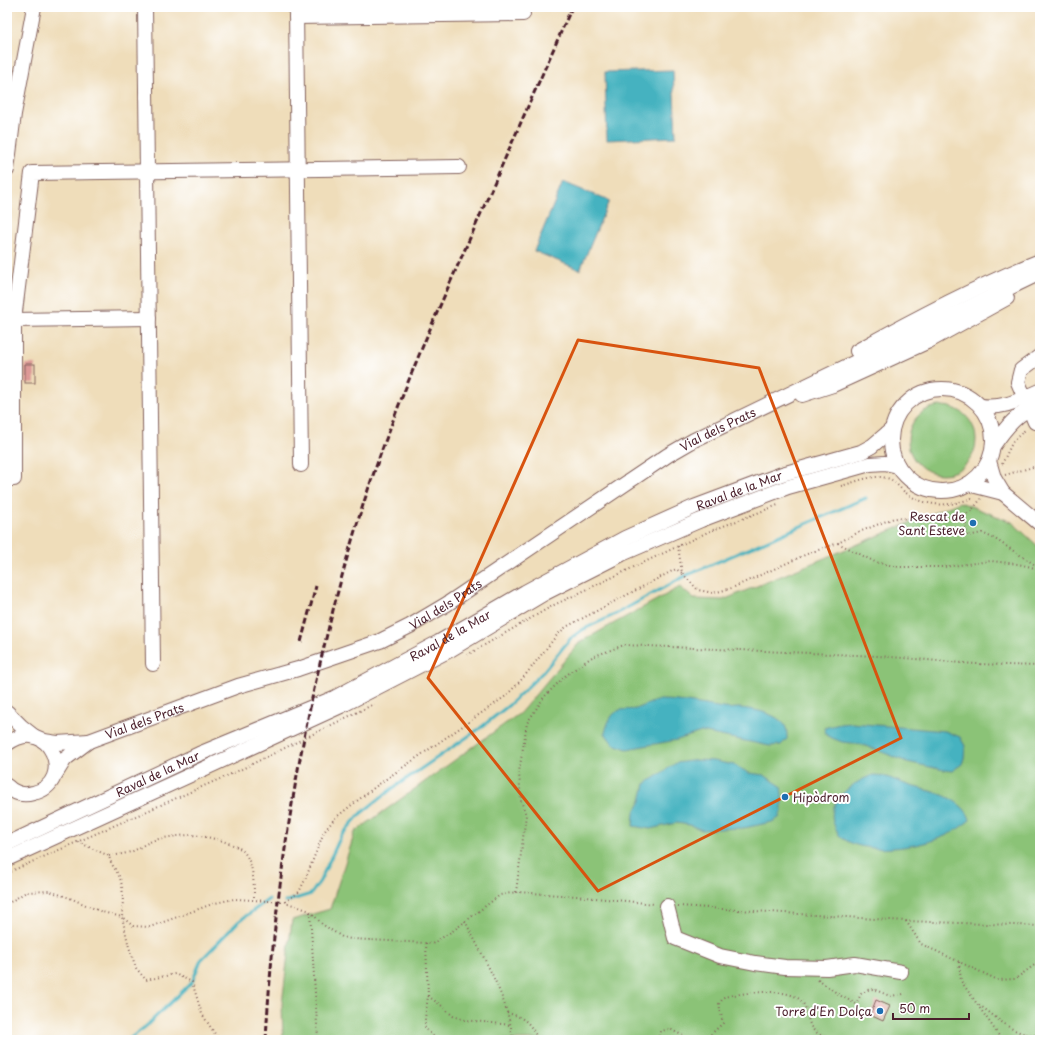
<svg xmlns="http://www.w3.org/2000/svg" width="1047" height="1047" viewBox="0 0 1047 1047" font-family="'Playpen Sans',sans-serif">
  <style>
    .green { fill: #8bc377; stroke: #6a7151 }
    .water { fill: #44b2c0; stroke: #476876 }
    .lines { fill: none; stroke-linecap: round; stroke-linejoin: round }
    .stream { stroke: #44b2c0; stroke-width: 3 }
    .building { fill: #dd9897 }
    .minor-casing { stroke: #84625d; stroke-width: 16 }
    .path { stroke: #84625d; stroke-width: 2; stroke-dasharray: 1 3; stroke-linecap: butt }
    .minor { stroke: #fff; stroke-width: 14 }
    .rail { stroke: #4a1f2b; stroke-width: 3; stroke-dasharray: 6 3; stroke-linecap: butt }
    .marked { fill: none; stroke: #d8530f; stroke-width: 3; stroke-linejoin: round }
    .poi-dot { fill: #1f6fb2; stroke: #fff; stroke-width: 1.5 }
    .labels { text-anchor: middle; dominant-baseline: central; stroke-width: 4; stroke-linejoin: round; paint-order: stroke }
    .street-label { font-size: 12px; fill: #4a1f2b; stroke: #fff }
    .poi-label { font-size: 12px; fill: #4a1f2b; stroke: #fff; text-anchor: end }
  </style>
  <rect width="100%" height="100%" fill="#fff"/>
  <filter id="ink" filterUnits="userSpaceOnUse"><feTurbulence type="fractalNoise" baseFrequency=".025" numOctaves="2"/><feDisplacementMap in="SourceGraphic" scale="8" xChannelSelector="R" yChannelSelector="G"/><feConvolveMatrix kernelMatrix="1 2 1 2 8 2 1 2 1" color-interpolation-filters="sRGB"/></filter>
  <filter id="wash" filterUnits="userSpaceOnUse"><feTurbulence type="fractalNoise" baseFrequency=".012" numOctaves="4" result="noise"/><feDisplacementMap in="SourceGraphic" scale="16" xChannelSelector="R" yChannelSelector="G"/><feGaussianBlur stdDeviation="0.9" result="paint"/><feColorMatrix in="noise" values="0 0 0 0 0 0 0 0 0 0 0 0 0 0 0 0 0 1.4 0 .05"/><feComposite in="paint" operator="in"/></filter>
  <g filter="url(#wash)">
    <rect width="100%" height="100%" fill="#efddba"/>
    <!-- green -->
    <g class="green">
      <circle cx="942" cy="440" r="34"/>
      <polygon points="960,502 1012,522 1040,548 1040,1040 283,1040 282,1004 292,920 330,909 355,832 520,713 580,642 680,587 694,599 723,600"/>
    </g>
    <!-- water -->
    <g class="water">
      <polygon points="673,70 676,137 607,140 605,72"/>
      <polygon points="563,182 609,201 580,270 534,251"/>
      <path d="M660,700c21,0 43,5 64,8 5,1 10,0 15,0 14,1 32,4 43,14 5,4 5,11 5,17l-6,6 -11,1 -69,-14 -24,8 -50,9 -14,-5 -8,-11c2,-9 6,-20 15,-23 6,-1 11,0 16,-1 8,-3 15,-7 24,-9z"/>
      <polygon points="852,723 945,731 960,737 965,746 964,758 962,764 952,771 944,770 907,762 877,750 860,744 842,742 827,736 824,728 840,724"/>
      <polygon points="698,760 714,761 734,765 749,773 764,775 781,786 782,794 782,809 779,818 772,822 744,828 717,829 702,830 690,825 676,823 650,829 633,826 634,813 641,801 645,784 676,763"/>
      <path d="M873,775c12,0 21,5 32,9 22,8 41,7 59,25 3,4 5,6 6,11 -8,6 -14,11 -23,15 -25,12 -86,23 -108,0 -1,-2 -3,-6 -4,-8 -12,-25 18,-45 38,-52z"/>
    </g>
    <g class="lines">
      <!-- stream -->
      <g class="stream">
        <polyline points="285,902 311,894 320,881 341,836 360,814 393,788 479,729 508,706 543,672 570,639 582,630 614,615 685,576 866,498"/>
        <polyline points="128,1040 145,1027 192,982 201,960 238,922 269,899"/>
      </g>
    </g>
    <g id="blocks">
      <!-- building -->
      <g class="building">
        <rect x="25" y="364" width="10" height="19"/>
        <polygon points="876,1000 890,1006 883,1021 870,1015"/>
      </g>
    </g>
  </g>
  <g filter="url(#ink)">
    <use href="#blocks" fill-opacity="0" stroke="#84625d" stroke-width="1"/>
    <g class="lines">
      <!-- minor casing -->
      <g class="minor-casing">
        <g id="minor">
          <polyline points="145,7 153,664"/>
          <polyline points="296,7 301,465"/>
          <polyline points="296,17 523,14"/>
          <polyline points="7,170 14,114 34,7"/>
          <polyline points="14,320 149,318"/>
          <path d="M857,351c59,-33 120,-65 183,-90"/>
          <circle cx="942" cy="440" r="51"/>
          <polyline points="802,395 833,385 927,342 1007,298"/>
          <path d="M981,406c23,3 38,-6 59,-15"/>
          <polyline points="1035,422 1018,382 1021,370 1040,356"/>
          <path d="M993,446c13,-19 25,-34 47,-42"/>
          <polyline points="989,461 994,478 1003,493 1040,524"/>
          <polyline points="7,479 14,479 14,320 32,173 459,167"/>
          <polyline points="968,484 1003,493"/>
          <polyline points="7,712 21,726 35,737"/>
          <polyline points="44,741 57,743 89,741 65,759 55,775"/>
          <path id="s1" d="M89,741l149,-55 60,-17 82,-28 30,-15 37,-22 221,-149 26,-15 346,-167"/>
          <path d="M7,744c42,-32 71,39 26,49 -10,3 -19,0 -26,-7"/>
          <path id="s2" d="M7,844l192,-90 135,-56 105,-56 86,-50 100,-54 69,-31 88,-33 79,-22 11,-6 20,-17"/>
          <polyline points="7,859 341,706 450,650 545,593 622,554 701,520 788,487 870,464 885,463 898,466"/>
          <polyline points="667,906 675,938 720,956 755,963 785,967 827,968 855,964 901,972"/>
        </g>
      </g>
      <!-- path -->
      <g class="path">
        <polyline points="1002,464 1013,441 1026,429"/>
        <polyline points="1005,475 1040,465"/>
        <path d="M841,486c15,-4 33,-13 49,-7 6,3 11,11 16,14 21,15 46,14 68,4"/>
        <polyline points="965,515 967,536 982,533 995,539 1040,568"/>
        <polyline points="838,543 875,562 899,567 943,567 991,561 1018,564 1040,569"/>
        <polyline points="678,546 682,573 698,590 713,593 732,588 807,554 838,543 859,532 894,518 936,520 965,515 971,511 981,499"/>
        <polyline points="467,655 554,605 708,532 778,505"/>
        <path d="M78,842l31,14c2,9 6,12 10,20 5,10 4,29 3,41l11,9 17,1 65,-24 19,-4 20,1 31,2 25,9 12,13 20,13 9,2 75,4 6,1 22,-14 46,-35 16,-3 60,4 79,8"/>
        <path d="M109,856c8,-1 16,-2 24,-5 7,-3 14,-9 22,-11 11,-3 22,-4 34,-5 13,0 46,7 55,17 10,13 10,32 10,48"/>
        <polyline points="7,873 240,770 374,704"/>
        <polyline points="516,892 526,815 521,801 519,772 527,723 544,697 565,676 592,657 624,645 879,656 975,664 1040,666"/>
        <polyline points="285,902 299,892 305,880 324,832 335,818 379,784 506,696 523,678 557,635 566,627 676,569 682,573"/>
        <polyline points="7,904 26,892 49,891 70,898 102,912 122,917 129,947 136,968 146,980 175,974 192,982 202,1014 219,1040"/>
        <polyline points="678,906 906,921 1040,926"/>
        <polyline points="310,912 318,1040"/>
        <path d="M465,921c19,38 43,77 48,119"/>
        <polyline points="906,921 921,944 998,980 1015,979 1040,961"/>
        <polyline points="426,943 428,996 425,1018 425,1028 437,1040"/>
        <polyline points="959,962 961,981 1002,1040"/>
        <polyline points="818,980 841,996 856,1004 861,994 868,990 873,989 890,996 904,994"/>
        <polyline points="428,996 442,1006 453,1016 465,1020 511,1025"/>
        <path d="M979,1005c21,14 33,31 61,30"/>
        <path d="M507,1013c18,4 24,11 31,27"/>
        <polyline points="659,1040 661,1031 670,1029 691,1040"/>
        <path d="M705,1040l18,-17 -4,-19 5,-7c17,-4 67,-11 78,5 6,7 5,19 10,26 3,5 13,9 18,12"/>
      </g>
      <!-- minor -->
      <use href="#minor" class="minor"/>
      <!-- rail -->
      <g class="rail">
        <polyline points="301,642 316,586"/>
        <path d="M266,1040c6,-118 23,-235 48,-351 16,-69 33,-138 56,-205 30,-88 67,-173 105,-257 32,-74 65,-147 97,-220"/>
      </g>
    </g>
  </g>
  <!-- marked area -->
  <path class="marked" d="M578,340l181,28 142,370 -303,153 -170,-213z"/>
  <!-- markers -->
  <g class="poi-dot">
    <circle cx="973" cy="523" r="4"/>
    <circle cx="785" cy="797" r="4"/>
    <circle cx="880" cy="1011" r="4"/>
  </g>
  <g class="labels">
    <!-- street labels -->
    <g class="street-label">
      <text stroke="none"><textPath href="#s1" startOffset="707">Vial dels Prats</textPath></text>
      <text stroke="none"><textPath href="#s2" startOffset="814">Raval de la Mar</textPath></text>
      <text stroke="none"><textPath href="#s1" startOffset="383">Vial dels Prats</textPath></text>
      <text stroke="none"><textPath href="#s2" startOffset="490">Raval de la Mar</textPath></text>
      <text stroke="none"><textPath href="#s1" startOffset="59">Vial dels Prats</textPath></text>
      <text stroke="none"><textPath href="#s2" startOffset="166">Raval de la Mar</textPath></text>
    </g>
    <!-- poi labels -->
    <g class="poi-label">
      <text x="965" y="516">Rescat de<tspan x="965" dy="14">Sant Esteve</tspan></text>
      <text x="793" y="797" text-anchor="start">Hipòdrom</text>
      <text x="872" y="1011">Torre d'En Dolça</text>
    </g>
  </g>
  <!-- margin -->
  <rect width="1047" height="1047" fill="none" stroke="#fff" stroke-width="24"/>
  <!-- scale -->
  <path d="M893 1013v6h76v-6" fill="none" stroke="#4a1f2b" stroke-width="2"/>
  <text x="899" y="1013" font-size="12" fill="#4a1f2b" stroke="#ffffff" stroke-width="3" paint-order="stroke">50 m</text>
</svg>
